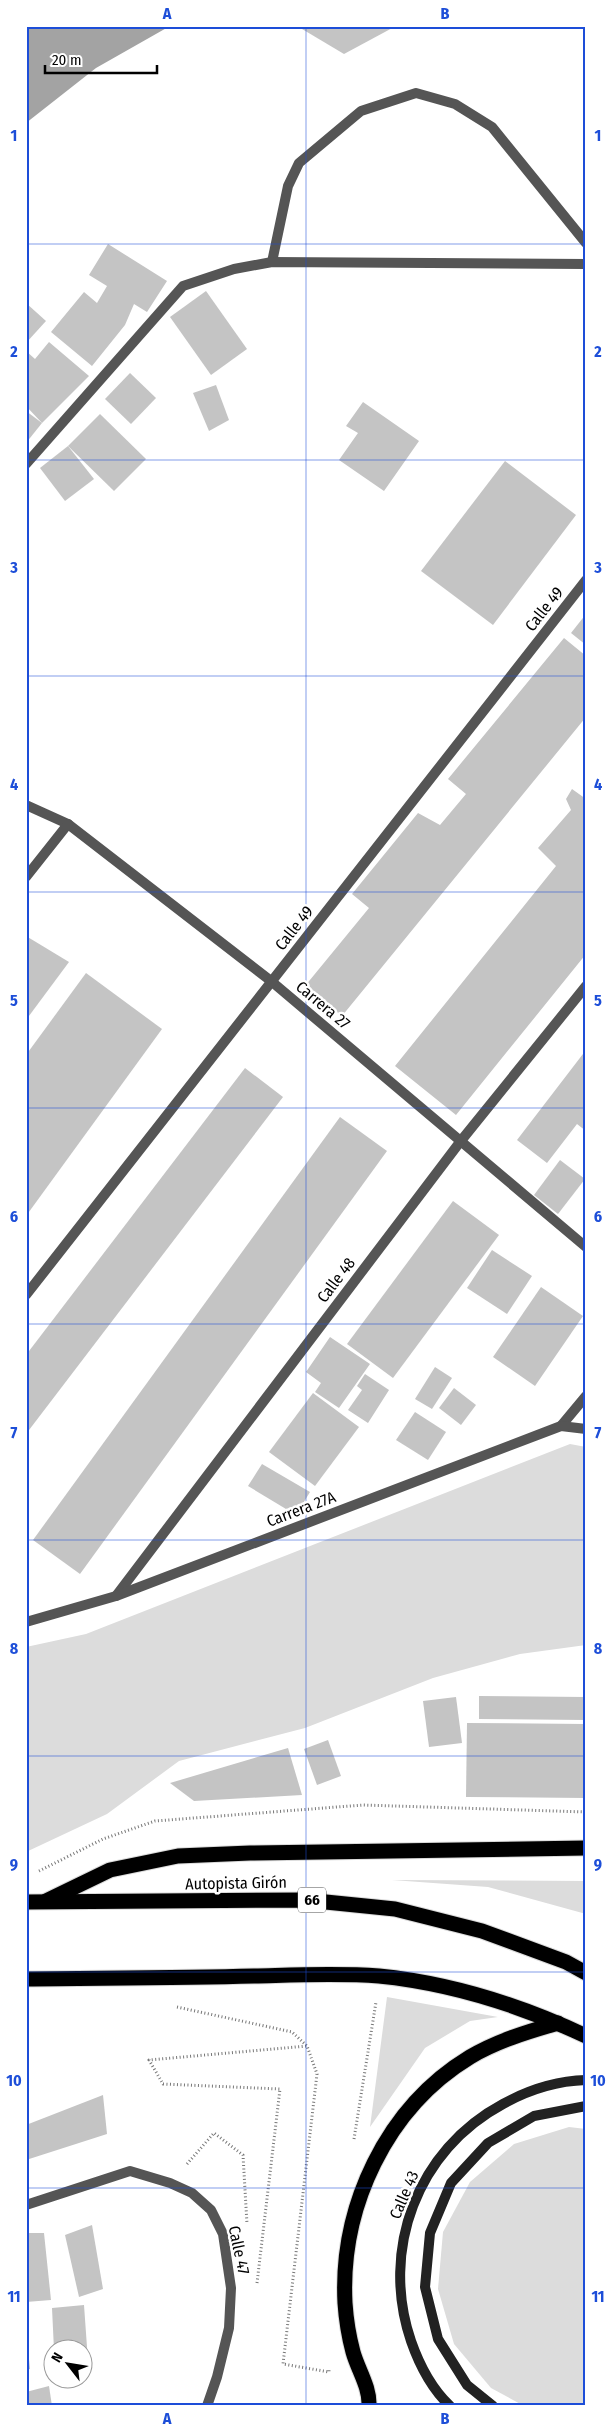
<svg xmlns="http://www.w3.org/2000/svg" width="612" height="2432" viewBox="0 0 612 2432" font-family="'Fira Sans Condensed',sans-serif">
  <style>
    .green { fill: #dcdcdc }
    .water { fill: #a3a3a3 }
    .building { fill: #c4c4c4 }
    .lines { fill: none; stroke-linecap: round; stroke-linejoin: round }
    .highway-casing { stroke: #dbdbdb; stroke-width: 17 }
    .path { stroke: #777; stroke-width: 3; stroke-dasharray: 1 2.5; stroke-linecap: butt }
    .street { stroke: #555; stroke-width: 10 }
    .secondary { stroke: #222; stroke-width: 10 }
    .highway { stroke: #000; stroke-width: 15 }
    .grid { fill: none; stroke: #1d4ed8; stroke-width: 1; stroke-opacity: 0.55 }
    .labels { text-anchor: middle; dominant-baseline: central; stroke-width: 5; stroke-linejoin: round; paint-order: stroke }
    .shield { fill: #fff; stroke: #4c4c4c; stroke-width: 1 }
    .shield-label { font-size: 15px; font-weight: bold; fill: #000 }
    .street-label { font-size: 16px; fill: #000; stroke: #fff }
    .neatline { fill: none; stroke: #1d4ed8; stroke-width: 2 }
    .grid-label { font-size: 16px; text-anchor: middle; font-weight: bold; fill: #1d4ed8 }
  </style>
  <rect width="100%" height="100%" fill="#fff"/>
  <!-- green -->
  <g class="green">
    <polygon points="570,1444 586,1447 586,1645 520,1654 433,1678 305,1728 179,1761 107,1814 26,1852 26,1647 86,1634"/>
    <polygon points="392,1880 586,1881 586,1914 488,1887"/>
    <polygon points="387,1997 498,2017 470,2021 425,2048 370,2127"/>
    <polygon points="569,2127 586,2129 586,2406 524,2406 491,2388 454,2344 438,2289 443,2232 470,2182 514,2144"/>
  </g>
  <!-- water -->
  <polygon class="water" points="26,26 170,26 96,68 26,123"/>
  <!-- building -->
  <g class="building">
    <polygon points="297,26 396,26 344,54"/>
    <polygon points="108,244 167,281 147,312 134,304 125,325 92,366 51,332 84,292 97,303 107,286 89,275"/>
    <polygon points="206,291 247,349 211,375 170,317"/>
    <polygon points="26,303 46,321 26,343"/>
    <polygon points="49,342 89,376 42,423 26,406 26,351 35,359"/>
    <polygon points="130,373 156,398 131,424 105,399"/>
    <polygon points="216,385 229,420 209,431 193,393"/>
    <polygon points="363,402 419,441 384,491 339,460 358,433 346,426"/>
    <polygon points="26,411 42,423 26,443"/>
    <polygon points="100,414 146,459 114,491 68,446"/>
    <polygon points="68,446 94,479 65,501 40,468"/>
    <polygon points="505,461 576,515 493,625 421,571"/>
    <polygon points="586,614 586,645 571,633"/>
    <polygon points="564,638 586,656 586,717 342,1016 305,986 369,908 352,894 418,813 440,825 466,794 448,779"/>
    <polygon points="572,789 586,799 586,954 456,1115 395,1066 556,866 538,848 571,810 566,799"/>
    <polygon points="26,936 69,962 26,1020"/>
    <polygon points="86,973 162,1029 26,1216 26,1055"/>
    <polygon points="586,1050 586,1131 577,1124 547,1163 517,1140"/>
    <polygon points="245,1068 283,1097 26,1434 26,1355"/>
    <polygon points="340,1117 387,1151 80,1574 33,1540"/>
    <polygon points="560,1160 585,1179 558,1214 534,1195"/>
    <polygon points="453,1201 499,1235 393,1378 347,1344"/>
    <polygon points="492,1250 532,1276 507,1314 467,1288"/>
    <polygon points="541,1287 583,1316 535,1386 493,1357"/>
    <polygon points="330,1337 370,1364 339,1408 315,1392 321,1383 306,1372"/>
    <polygon points="435,1367 452,1378 432,1409 415,1399"/>
    <polygon points="365,1374 389,1390 368,1423 348,1410 362,1390 357,1386"/>
    <polygon points="454,1388 476,1405 461,1425 439,1408"/>
    <polygon points="313,1393 359,1427 315,1486 269,1452"/>
    <polygon points="415,1412 446,1432 428,1460 396,1440"/>
    <polygon points="262,1464 310,1492 296,1515 248,1486"/>
    <polygon points="479,1696 586,1697 586,1720 479,1719"/>
    <polygon points="456,1697 462,1743 429,1747 423,1701"/>
    <polygon points="467,1723 586,1724 586,1798 466,1797"/>
    <polygon points="328,1740 341,1776 317,1785 304,1749"/>
    <polygon points="288,1748 302,1795 194,1801 170,1783"/>
    <polygon points="103,2095 107,2134 26,2160 26,2125"/>
    <polygon points="92,2225 103,2289 79,2297 65,2235"/>
    <polygon points="26,2233 44,2233 51,2300 26,2302"/>
    <polygon points="84,2305 89,2375 82,2375 82,2350 54,2350 52,2308"/>
    <polygon points="26,2330 30,2369 26,2370"/>
    <polygon points="49,2386 52,2406 26,2406 26,2392"/>
  </g>
  <g class="lines">
    <!-- highway casing -->
    <g class="highway-casing">
      <g id="highway">
        <polyline points="46,1901 110,1870 178,1856 250,1853 586,1848"/>
        <polyline points="26,1902 306,1900 395,1909 482,1931 566,1962 586,1973"/>
        <path d="M26,1979c76,-1 152,-1 228,-3 42,-1 83,-3 125,0 70,7 143,30 207,60"/>
        <path d="M369,2406c1,-19 -11,-36 -16,-54 -4,-15 -7,-34 -8,-49 -5,-96 41,-195 125,-246 27,-16 57,-25 88,-34"/>
      </g>
    </g>
    <!-- path -->
    <g class="path">
      <polyline points="39,1871 103,1839 155,1821 363,1805 586,1812"/>
      <polyline points="177,2007 292,2032 307,2046"/>
      <polyline points="354,2139 376,2002"/>
      <polyline points="187,2164 214,2133 243,2155 247,2224"/>
      <polyline points="257,2283 280,2089 163,2084 149,2060 307,2046 317,2074 283,2364 329,2372 329,2370"/>
    </g>
    <!-- street -->
    <g class="street">
      <polyline points="272,262 288,186 299,163 361,111 416,93 455,104 492,127 586,243"/>
      <polyline points="26,464 183,286 234,269 272,262 586,264"/>
      <polyline points="26,805 68,824 271,981 586,1247"/>
      <polyline points="26,877 68,824"/>
      <polyline points="26,1295 586,580"/>
      <polyline points="561,1426 586,1396"/>
      <polyline points="116,1596 460,1142 586,986"/>
      <polyline points="26,1622 116,1596 561,1426 586,1429"/>
      <polyline points="26,2205 130,2171 170,2183 192,2193 211,2210 223,2234 231,2288 229,2328 217,2377 207,2406"/>
    </g>
    <!-- secondary -->
    <g class="secondary">
      <path d="M450,2406c-18,-17 -31,-42 -39,-65 -31,-91 6,-191 92,-237 25,-14 53,-23 83,-24"/>
      <polyline points="493,2406 467,2385 438,2339 425,2287 430,2233 451,2183 488,2143 534,2116 586,2106"/>
    </g>
    <!-- highway -->
    <use href="#highway" class="highway"/>
  </g>
  <!-- grid -->
  <path class="grid" d="M306,26v2380M26,244h560M26,460h560M26,676h560M26,892h560M26,1108h560M26,1324h560M26,1540h560M26,1756h560M26,1972h560M26,2188h560"/>
  <g class="labels">
    <!-- shield labels -->
    <rect class="shield" x="298" y="1887.5" width="28" height="25" rx="4"/>
    <g class="shield-label">
      <text x="312" y="1900">66</text>
    </g>
    <!-- street labels -->
    <g class="street-label">
      <text transform="translate(544 609) rotate(-52)">Calle 49</text>
      <text transform="translate(294 928) rotate(-52)">Calle 49</text>
      <text transform="translate(323 1005) rotate(40)">Carrera 27</text>
      <text transform="translate(336 1280) rotate(-53)">Calle 48</text>
      <text transform="translate(301 1509) rotate(-21)">Carrera 27A</text>
      <text transform="translate(236 1883) rotate(-1)">Autopista Girón</text>
      <text transform="translate(404 2195) rotate(-67)">Calle 43</text>
      <text transform="translate(239 2250) rotate(78)">Calle 47</text>
    </g>
  </g>
  <!-- border -->
  <rect width="612" height="2432" fill="none" stroke="#ffffff" stroke-width="55"/>
  <!-- north arrow -->
  <g transform="translate(68 2364) rotate(301)"><circle r="24" fill="#ffffff" stroke="#999999"/>
  <path d="M0-4L9 19L0 12L-9 19Z" fill="#000000"/>
  <text y="-8" font-size="14" font-weight="bold" text-anchor="middle" fill="#000000">N</text>
  </g>
  <!-- scale -->
  <path d="M45 65v8h112v-8" fill="none" stroke="#000000" stroke-width="2.5"/>
  <text x="52" y="65" font-size="15" fill="#000000" stroke="#ffffff" stroke-width="4" paint-order="stroke">20 m</text>
  <rect x="28" y="28" width="556" height="2376" class="neatline"/>
  <g class="grid-label">
    <text x="167" y="19">A</text>
    <text x="445" y="19">B</text>
    <text x="14" y="141">1</text>
    <text x="598" y="141">1</text>
    <text x="14" y="357">2</text>
    <text x="598" y="357">2</text>
    <text x="14" y="573">3</text>
    <text x="598" y="573">3</text>
    <text x="14" y="790">4</text>
    <text x="598" y="790">4</text>
    <text x="14" y="1006">5</text>
    <text x="598" y="1006">5</text>
    <text x="14" y="1222">6</text>
    <text x="598" y="1222">6</text>
    <text x="14" y="1438">7</text>
    <text x="598" y="1438">7</text>
    <text x="14" y="1654">8</text>
    <text x="598" y="1654">8</text>
    <text x="14" y="1870">9</text>
    <text x="598" y="1870">9</text>
    <text x="14" y="2086">10</text>
    <text x="598" y="2086">10</text>
    <text x="14" y="2302">11</text>
    <text x="598" y="2302">11</text>
    <text x="167" y="2424">A</text>
    <text x="445" y="2424">B</text>
  </g>
</svg>
